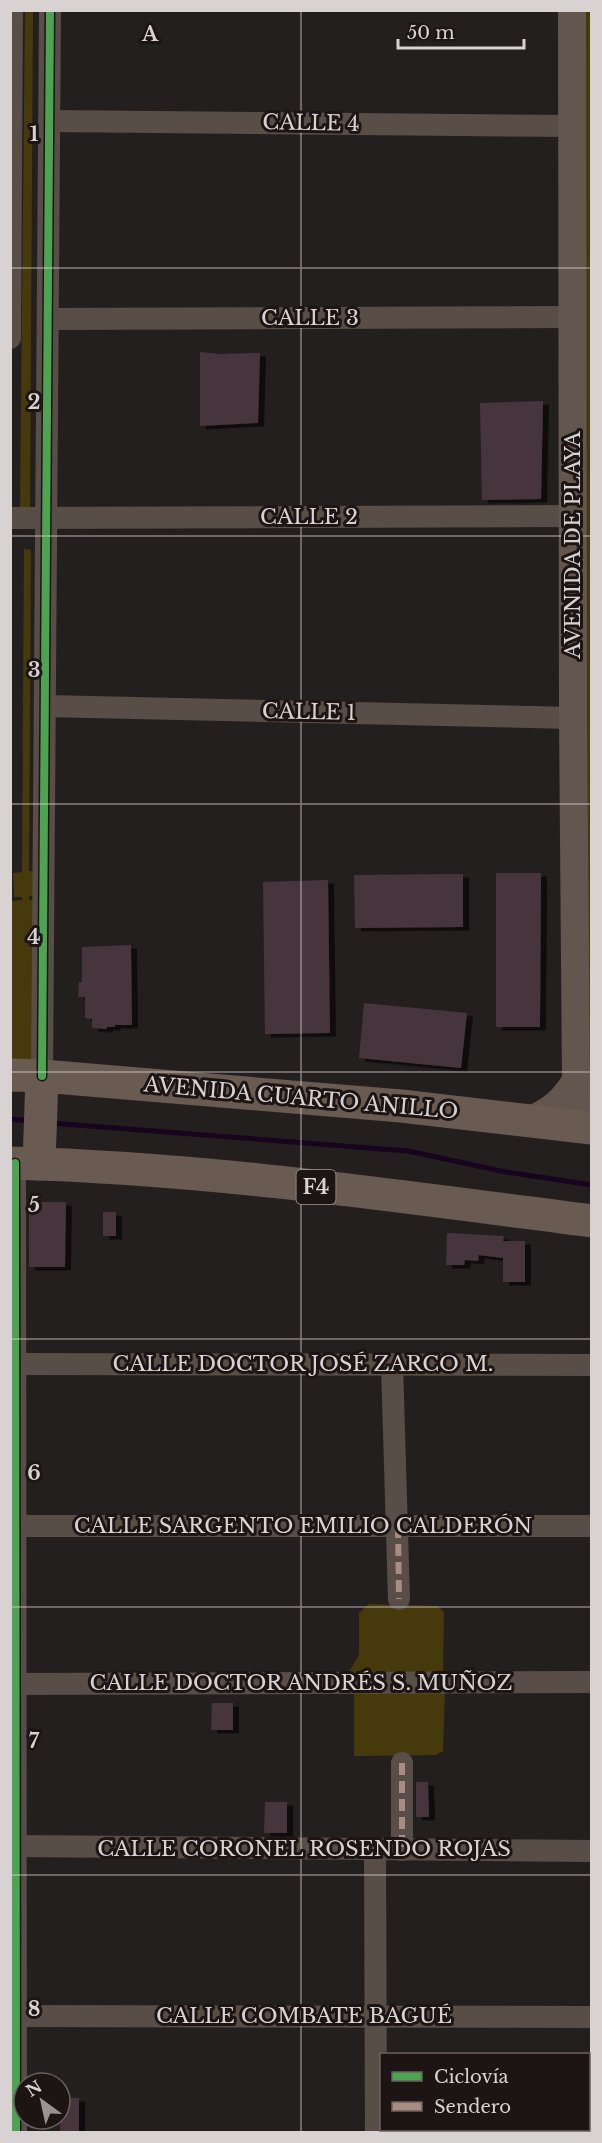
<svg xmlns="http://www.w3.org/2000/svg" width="602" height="2143" viewBox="0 0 602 2143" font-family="'Libre Baskerville',serif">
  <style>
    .green { fill: #463a0d }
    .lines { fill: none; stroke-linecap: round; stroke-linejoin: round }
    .stream { stroke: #18041f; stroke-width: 5 }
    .building { fill: #47353e; filter: url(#shadow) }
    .minor { stroke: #584e47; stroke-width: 22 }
    .major { stroke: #62564e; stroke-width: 28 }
    .highway { stroke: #6a5b52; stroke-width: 33 }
    .quiet { stroke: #a88b81; stroke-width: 6; stroke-dasharray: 12 6; stroke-linecap: butt }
    .cycleway-casing { stroke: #1d1514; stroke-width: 11 }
    .cycleway { stroke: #4ca352; stroke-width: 8 }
    .grid { fill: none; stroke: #d8d2d2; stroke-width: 1.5; stroke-opacity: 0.55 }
    .labels { text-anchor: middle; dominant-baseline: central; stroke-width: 6; stroke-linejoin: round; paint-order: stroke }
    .shield { fill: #1d1514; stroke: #a09999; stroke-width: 1.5 }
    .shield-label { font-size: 20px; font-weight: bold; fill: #d8d2d2 }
    .street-label { font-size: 21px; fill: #d8d2d2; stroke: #1d1514 }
    .grid-label { font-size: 20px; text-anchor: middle; font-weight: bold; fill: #d8d2d2; stroke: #1d1514; stroke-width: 6; stroke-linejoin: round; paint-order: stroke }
  </style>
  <defs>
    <filter id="shadow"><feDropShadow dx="6" dy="3.5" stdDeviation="0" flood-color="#0009"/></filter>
  </defs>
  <rect width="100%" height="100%" fill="#241f1f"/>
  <!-- green -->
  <g class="green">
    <polygon points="33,10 30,507 20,507 25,11"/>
    <polygon points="591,10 591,1090 589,1079 586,833 586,11"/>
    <polygon points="24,549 31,550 29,871 34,871 36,896 29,896 29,900 36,900 35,1064 11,1063 12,901 22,900 22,897 14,897 13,873 22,872"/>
    <polygon points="369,1604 437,1606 444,1612 443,1677 345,1678 359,1655 359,1613"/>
    <polygon points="445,1691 443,1751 436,1755 354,1756 354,1692"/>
  </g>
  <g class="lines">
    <!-- stream -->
    <g class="stream">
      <polyline points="10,1119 30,1121"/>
      <polyline points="51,1123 408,1151 506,1172 592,1185"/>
    </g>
  </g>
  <!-- building -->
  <g class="building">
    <polygon points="200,352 219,354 260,353 258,423 200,426"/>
    <polygon points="543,401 541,499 482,500 480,403"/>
    <polygon points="496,873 541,873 540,1027 496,1027"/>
    <polygon points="463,874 463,927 355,928 354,875"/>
    <polygon points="328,880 330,1033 265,1034 263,882"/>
    <polygon points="131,945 132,1025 115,1025 115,1027 107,1027 107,1029 92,1028 92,1019 85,1018 85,997 78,997 79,982 82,982 82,947"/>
    <polygon points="364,1003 467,1013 461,1068 359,1058"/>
    <polygon points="29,1202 66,1202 65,1267 29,1267"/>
    <rect x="103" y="1212" width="13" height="24"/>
    <polygon points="447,1233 504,1236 503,1241 525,1241 525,1282 503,1282 503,1258 479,1255 478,1261 465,1260 464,1265 446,1265"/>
    <polygon points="212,1703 233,1703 233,1730 211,1730"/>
    <polygon points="416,1782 428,1782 429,1817 416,1817"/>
    <polygon points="265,1802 287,1802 287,1833 264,1833"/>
    <rect x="60" y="2098" width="19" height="33"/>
  </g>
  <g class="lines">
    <!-- minor -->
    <g class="minor">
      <polyline points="49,121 573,126"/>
      <polyline points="48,319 573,317"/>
      <polyline points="10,338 12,10"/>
      <polyline points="10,518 573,516"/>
      <polyline points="45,706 573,718"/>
      <polyline points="42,1076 50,10"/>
      <polyline points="15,1163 16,2132"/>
      <polyline points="15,1364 592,1365"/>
      <polyline points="392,1364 399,1599"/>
      <polyline points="15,1526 592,1526"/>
      <polyline points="10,1684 592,1682"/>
      <polyline points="402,1763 402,1850"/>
      <polyline points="16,1846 592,1851"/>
      <polyline points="375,1849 376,2132"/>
      <polyline points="16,2016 592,2017"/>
    </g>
    <!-- major -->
    <g class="major">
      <polyline points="572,10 573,718 576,1080 584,1102 592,1112"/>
      <path d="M528,1121c22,-9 36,-20 48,-41"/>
    </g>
    <!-- highway -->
    <g class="highway">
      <polyline points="10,1075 42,1076 401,1106 592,1128"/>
      <path d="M10,1163c195,5 389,33 582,58"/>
      <polyline points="39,1164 42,1076"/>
    </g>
    <!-- quiet -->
    <g class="quiet">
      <polyline points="398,1526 399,1599"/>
      <polyline points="402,1763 402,1850"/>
    </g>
    <!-- cycleway casing -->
    <g class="cycleway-casing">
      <g id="cycleway">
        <polyline points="42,1076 50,10"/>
        <polyline points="15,1163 16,2132"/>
      </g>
    </g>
    <!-- cycleway -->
    <use href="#cycleway" class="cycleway"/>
  </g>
  <!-- grid -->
  <path class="grid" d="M301,10v2122M10,268h582M10,536h582M10,804h582M10,1072h582M10,1339h582M10,1607h582M10,1875h582"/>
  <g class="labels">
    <!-- shield labels -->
    <rect class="shield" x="296.5" y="1170" width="39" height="34" rx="4.5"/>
    <g class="shield-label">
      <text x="316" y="1187">F4</text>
    </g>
    <!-- street labels -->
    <g class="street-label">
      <text transform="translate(311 123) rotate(1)">CALLE 4</text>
      <text x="310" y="318">CALLE 3</text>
      <text x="309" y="517">CALLE 2</text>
      <text transform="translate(573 545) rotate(-90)">AVENIDA DE PLAYA</text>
      <text transform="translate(309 712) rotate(1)">CALLE 1</text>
      <text transform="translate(301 1098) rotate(5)">AVENIDA CUARTO ANILLO</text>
      <text x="303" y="1364">CALLE DOCTOR JOSÉ ZARCO M.</text>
      <text x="303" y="1526">CALLE SARGENTO EMILIO CALDERÓN</text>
      <text x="301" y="1683">CALLE DOCTOR ANDRÉS S. MUÑOZ</text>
      <text x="304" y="1849">CALLE CORONEL ROSENDO ROJAS</text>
      <text x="304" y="2016">CALLE COMBATE BAGUÉ</text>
    </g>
  </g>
  <g class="grid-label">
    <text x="150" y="41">A</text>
    <text x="34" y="141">1</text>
    <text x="34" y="409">2</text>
    <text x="34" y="677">3</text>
    <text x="34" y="944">4</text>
    <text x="34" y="1212">5</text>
    <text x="34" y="1480">6</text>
    <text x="34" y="1748">7</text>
    <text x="34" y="2016">8</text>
  </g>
  <!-- border -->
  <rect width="602" height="2143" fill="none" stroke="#d8d2d2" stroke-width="24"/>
  <!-- legend -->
  <rect x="380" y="2053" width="210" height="78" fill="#1d1514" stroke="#686160" stroke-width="1.5"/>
  <rect x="392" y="2072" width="30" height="9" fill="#4ca352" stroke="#686160" stroke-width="1.5"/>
  <text x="434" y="2083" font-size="18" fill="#d8d2d2">Ciclovía</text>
  <rect x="392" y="2102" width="30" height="9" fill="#a88b81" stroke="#686160" stroke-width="1.5"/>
  <text x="434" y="2113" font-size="18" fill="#d8d2d2">Sendero</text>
  <!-- north arrow -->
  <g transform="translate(42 2101) rotate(327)"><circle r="28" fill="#1d1514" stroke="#686160" stroke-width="1.5"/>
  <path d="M0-4.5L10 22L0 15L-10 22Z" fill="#999393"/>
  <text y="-9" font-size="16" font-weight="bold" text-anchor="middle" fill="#d8d2d2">N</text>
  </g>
  <!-- scale -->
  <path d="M398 39v9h126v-9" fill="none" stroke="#d8d2d2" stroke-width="3"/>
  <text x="407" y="39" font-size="18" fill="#d8d2d2" stroke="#1d1514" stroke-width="4.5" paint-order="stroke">50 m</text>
</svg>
